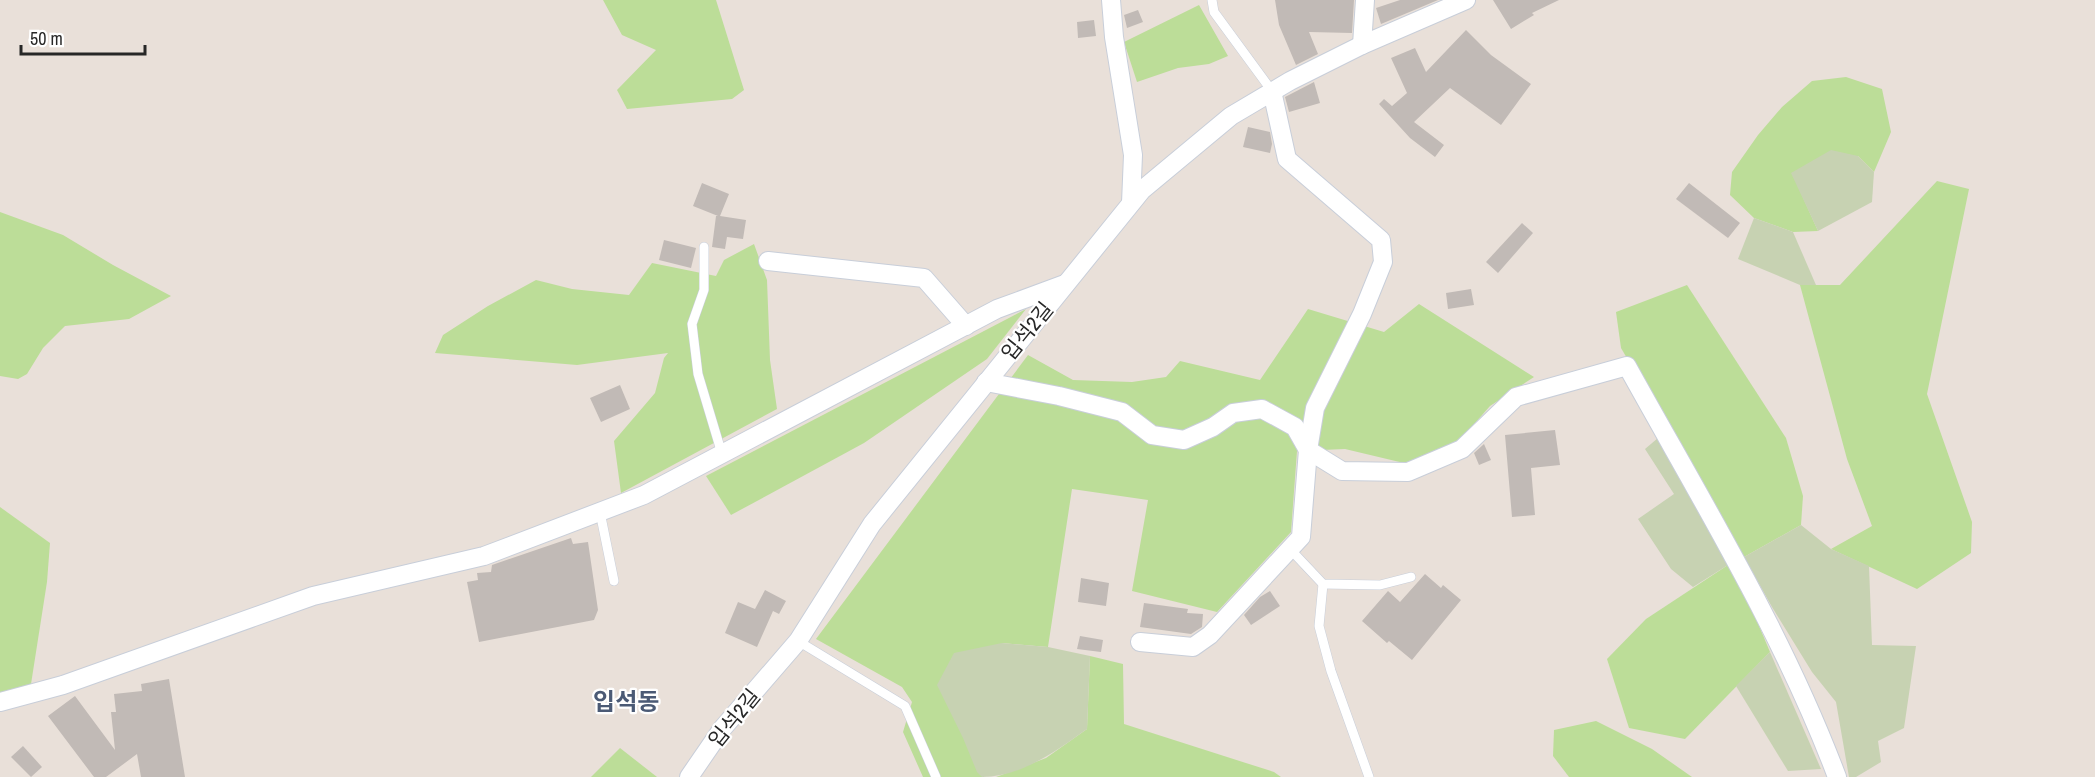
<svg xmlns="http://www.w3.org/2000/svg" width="2095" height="777" viewBox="0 0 2095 777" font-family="'Archivo Narrow','Noto Sans KR',sans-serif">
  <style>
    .green { fill: #bcdd98 }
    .cemetery { fill: #c7d2b2 }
    .building { fill: #c1bab6 }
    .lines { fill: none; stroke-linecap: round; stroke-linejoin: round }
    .lane-casing { stroke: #c8ced9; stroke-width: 10 }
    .street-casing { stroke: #c8ced9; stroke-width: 20 }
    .lane { stroke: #fff; stroke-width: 9 }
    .street { stroke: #fff; stroke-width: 18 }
    .labels { text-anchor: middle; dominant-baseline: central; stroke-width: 4.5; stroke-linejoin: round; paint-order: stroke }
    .street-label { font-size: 21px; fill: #272727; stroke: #fff }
    .quarter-label { font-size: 24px; font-weight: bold; fill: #4b5a75; stroke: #fff }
  </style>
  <rect width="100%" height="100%" fill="#e9e0d9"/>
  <!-- green -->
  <g class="green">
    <polygon points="603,0 716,0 744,90 732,99 627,109 617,90 656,50 622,35"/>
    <polygon points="1199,5 1228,56 1209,64 1178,68 1137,82 1124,42"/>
    <polygon points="1846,77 1882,89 1891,132 1874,172 1858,156 1792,173 1818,231 1793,232 1754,218 1730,195 1732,172 1758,135 1782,107 1812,81"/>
    <polygon points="1937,181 1969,189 1927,394 1972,522 1971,553 1917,589 1831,549 1872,526 1847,459 1800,285 1840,285"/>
    <polygon points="0,212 63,235 113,265 171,296 129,319 65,326 43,348 27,374 18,379 0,376"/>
    <polygon points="754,244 767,280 770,360 777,409 621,493 614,441 655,393 664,358 668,353 577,365 435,353 443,335 488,306 536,280 572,289 629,295 652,263 716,276 724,260"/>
    <polygon points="1687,285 1786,438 1803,496 1801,525 1744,557 1621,348 1616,312"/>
    <polygon points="1419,304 1534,377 1490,406 1454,447 1408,464 1345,449 1297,451 1291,532 1217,612 1132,591 1148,500 1072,489 1048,647 1002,643 984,777 923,777 903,732 912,702 902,687 816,639 1028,355 1073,380 1132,382 1166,377 1180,361 1260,380 1308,309 1384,332"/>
    <polygon points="1026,309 987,359 864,443 731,515 706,476"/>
    <polygon points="0,507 50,543 47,582 31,684 0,695"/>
    <polygon points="1728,565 1752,609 1770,652 1685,739 1629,728 1607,659 1646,619"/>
    <polygon points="1090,656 1123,664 1124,724 1274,772 1281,777 996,777 1046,758 1087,729"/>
    <polygon points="1596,721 1652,749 1692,777 1569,777 1553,756 1554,730"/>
    <polygon points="620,748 657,777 591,777"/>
  </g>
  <!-- cemetery -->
  <g class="cemetery">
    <polygon points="1831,150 1858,156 1874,172 1872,202 1818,231 1791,173"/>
    <polygon points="1754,218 1793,232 1816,285 1800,285 1738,259"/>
    <polygon points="1658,438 1728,565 1693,587 1671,569 1638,519 1674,494 1645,449"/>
    <polygon points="1801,525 1831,549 1869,566 1872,645 1916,646 1904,728 1878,741 1881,762 1856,777 1849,777 1836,702 1812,672 1772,607 1744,557"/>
    <path d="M1002,643l46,4 42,9 -3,73c-31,22 -66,48 -105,48l-5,-5 -14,-34 -26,-53 17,-32z"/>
    <polygon points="1770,652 1821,769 1788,771 1736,686"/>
  </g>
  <!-- building -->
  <g class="building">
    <polygon points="1275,0 1354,0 1352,33 1309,32 1318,54 1296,65 1279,25"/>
    <polygon points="1400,0 1438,0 1381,24 1376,8"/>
    <polygon points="1493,0 1559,0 1532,13 1534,15 1511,29"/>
    <polygon points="1138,10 1143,22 1127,28 1124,15"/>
    <polygon points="1094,20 1096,36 1078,38 1077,22"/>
    <polygon points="1466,30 1491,55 1531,84 1501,125 1450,88 1414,122 1444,145 1435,157 1410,138 1379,104 1384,99 1392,106 1407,93 1391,58 1415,48 1426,72"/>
    <polygon points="1314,82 1320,103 1289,112 1285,97"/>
    <polygon points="1248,127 1270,132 1272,144 1270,153 1243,147"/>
    <polygon points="702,183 729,194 720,216 746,220 743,239 727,237 725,249 712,247 716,216 718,216 693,206"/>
    <polygon points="1689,183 1740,223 1728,238 1676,199"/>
    <polygon points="1522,223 1533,233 1498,273 1486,262"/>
    <polygon points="664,240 696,248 691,268 659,260"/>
    <polygon points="1471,289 1474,305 1448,309 1446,293"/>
    <polygon points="620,385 630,409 601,422 590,398"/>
    <polygon points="1555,430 1560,465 1531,468 1535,515 1512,517 1505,435"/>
    <polygon points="1484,444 1491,460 1479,465 1474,453"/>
    <polygon points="571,538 573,544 588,542 598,610 594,620 479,642 467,582 478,580 477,573 491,572 492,565"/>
    <polygon points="1425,574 1441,588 1443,585 1461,600 1412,660 1389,641 1387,643 1362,621 1388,591 1400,602"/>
    <polygon points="1081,578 1109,583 1106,606 1078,602"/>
    <polygon points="765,590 786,601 779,614 773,611 757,647 725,633 738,602 755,609"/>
    <polygon points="1270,591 1280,606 1251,625 1244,615 1260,597"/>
    <polygon points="1144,603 1188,609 1187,613 1203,614 1202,627 1191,634 1140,627"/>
    <polygon points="1080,636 1103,640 1101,652 1077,649"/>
    <polygon points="169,679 185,777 141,777 137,754 106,777 94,777 48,716 75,696 115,750 111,712 116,712 114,694 142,691 141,684"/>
    <polygon points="23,746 42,767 31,777 11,757"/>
  </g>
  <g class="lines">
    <!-- lane casing -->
    <g class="lane-casing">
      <g id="lane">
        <polyline points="1212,0 1214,12 1272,91"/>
        <polyline points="704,247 704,290 692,324 698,374 722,454"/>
        <polyline points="600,512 614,581"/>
        <polyline points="1290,549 1323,584 1380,585 1411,577"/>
        <polyline points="1323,584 1319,626 1331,671 1369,777"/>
        <polyline points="798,641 905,706 936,777"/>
      </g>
    </g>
    <!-- street casing -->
    <g class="street-casing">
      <g id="street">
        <polyline points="1111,0 1114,37 1133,155 1131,203"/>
        <polyline points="1362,45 1365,0"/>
        <polyline points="768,261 924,278 966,326"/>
        <path d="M986,382l73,14 63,16 30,23 32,5 29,-13 20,-14 29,-4 33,18 13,23 34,21 66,1 54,-23 54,-52 111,-31c74,134 156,267 210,411"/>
        <polyline points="1140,642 1193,647 1210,635 1301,537 1308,450 1315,408 1362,314 1383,262 1381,240 1287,159 1272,91"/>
        <polyline points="0,702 63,685 313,596 484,556 644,495 997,309 1065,284"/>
        <polyline points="689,777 722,729 798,641 872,524 1142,190 1231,116 1290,81 1362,45 1466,0"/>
      </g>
    </g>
    <!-- lane -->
    <use href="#lane" class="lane"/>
    <!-- street -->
    <use href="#street" class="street"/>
  </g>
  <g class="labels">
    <!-- street labels -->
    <g class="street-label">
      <text transform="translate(1027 331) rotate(-51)">입석2길</text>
      <text transform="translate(734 718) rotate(-51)">입석2길</text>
    </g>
    <!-- quarter labels -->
    <g class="quarter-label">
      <text x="626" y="701">입석동</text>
    </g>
  </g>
  <!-- scale -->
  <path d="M21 45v9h124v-9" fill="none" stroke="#272727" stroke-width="3"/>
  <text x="30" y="45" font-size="18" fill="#272727" stroke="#ffffff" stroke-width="4.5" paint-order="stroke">50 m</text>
</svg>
